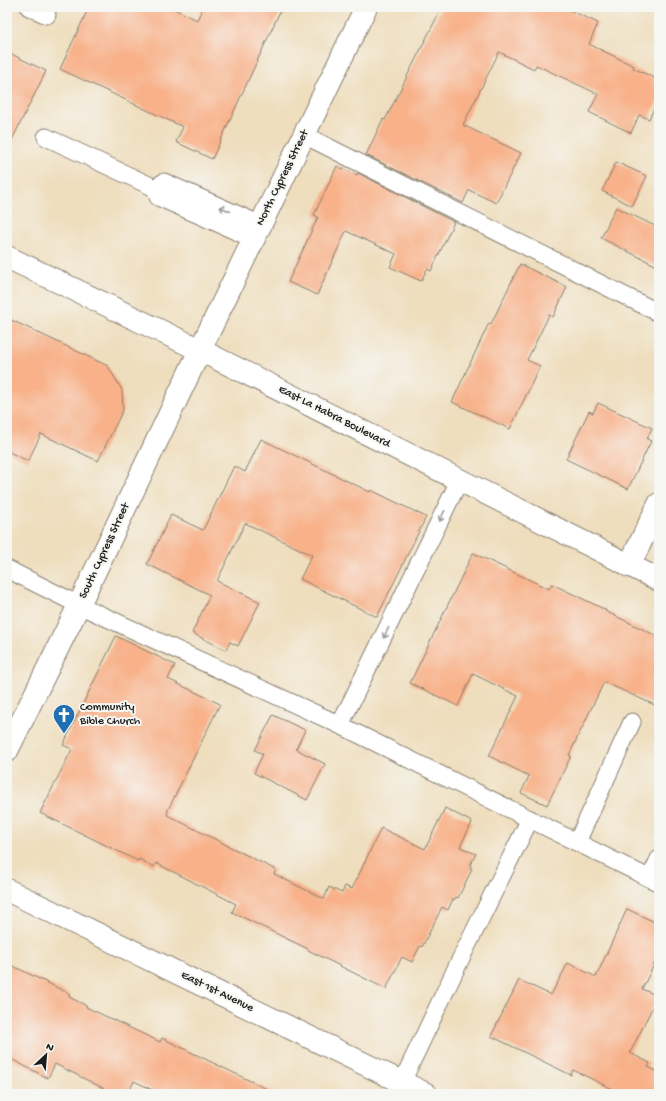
<svg xmlns="http://www.w3.org/2000/svg" width="666" height="1101" viewBox="0 0 666 1101" font-family="'Gochi Hand',sans-serif">
  <style>
    .building { fill: #f8b189 }
    .lines { fill: none; stroke-linecap: round; stroke-linejoin: round }
    .lane-casing { stroke: #867d6d; stroke-width: 19 }
    .street-casing { stroke: #867d6d; stroke-width: 24 }
    .secondary-casing { stroke: #867d6d; stroke-width: 24 }
    .lane { stroke: #fff; stroke-width: 17 }
    .street { stroke: #fff; stroke-width: 22 }
    .secondary { stroke: #fff; stroke-width: 22 }
    .oneway { stroke: #999 }
    .labels { text-anchor: middle; dominant-baseline: central; stroke-width: 4; stroke-linejoin: round; paint-order: stroke }
    .street-label { font-size: 12px; fill: #1c1c1c; stroke: #f6f6f2 }
    .poi-label { font-size: 12px; fill: #1c1c1c; stroke: #f6f6f2; text-anchor: start }
  </style>
  <rect width="100%" height="100%" fill="#f6f6f2"/>
  <filter id="ink" filterUnits="userSpaceOnUse"><feTurbulence type="fractalNoise" baseFrequency=".025" numOctaves="2"/><feDisplacementMap in="SourceGraphic" scale="8" xChannelSelector="R" yChannelSelector="G"/><feConvolveMatrix kernelMatrix="1 2 1 2 8 2 1 2 1" color-interpolation-filters="sRGB"/></filter>
  <filter id="wash" filterUnits="userSpaceOnUse"><feTurbulence type="fractalNoise" baseFrequency=".012" numOctaves="4" result="noise"/><feDisplacementMap in="SourceGraphic" scale="16" xChannelSelector="R" yChannelSelector="G"/><feGaussianBlur stdDeviation="0.9" result="paint"/><feColorMatrix in="noise" values="0 0 0 0 0 0 0 0 0 0 0 0 0 0 0 0 0 1.4 0 .05"/><feComposite in="paint" operator="in"/></filter>
  <g filter="url(#wash)">
    <rect width="100%" height="100%" fill="#efdebe"/>
    <g id="blocks">
      <!-- building -->
      <g class="building">
        <polygon points="89,7 170,7 197,20 203,7 282,7 212,159 176,142 183,127 60,69"/>
        <polygon points="442,7 563,7 598,23 589,44 634,66 633,68 659,80 659,98 649,119 639,115 631,133 589,112 598,94 536,65 534,69 499,52 463,125 521,153 496,203 469,190 463,203 366,155 383,119 385,120"/>
        <polygon points="7,52 46,71 7,150"/>
        <polygon points="616,162 647,176 632,206 602,191"/>
        <polygon points="337,166 357,175 358,173 454,222 431,271 427,269 421,281 390,267 396,254 346,231 317,295 288,282 318,217 314,215"/>
        <polygon points="616,207 659,228 659,267 601,238"/>
        <polygon points="520,264 567,287 553,317 549,315 527,360 540,366 510,429 452,402 489,323 491,324"/>
        <polygon points="7,318 108,366 122,390 123,410 98,461 41,434 28,461 7,451"/>
        <polygon points="598,403 652,428 647,439 651,441 628,489 566,459 589,411 593,413"/>
        <polygon points="261,439 370,492 371,490 426,517 377,617 300,579 312,555 245,523 217,581 260,602 238,646 230,642 226,650 192,633 210,595 147,564 171,515 203,530 234,466 245,472"/>
        <polygon points="473,553 549,589 552,584 606,610 605,611 659,637 659,707 604,682 569,755 571,756 547,805 521,793 529,776 489,756 518,696 473,674 458,706 410,683"/>
        <polygon points="116,636 175,665 168,679 220,704 167,812 168,812 167,815 276,870 274,874 324,899 329,887 342,893 345,886 352,889 381,828 425,849 445,808 472,822 460,847 476,854 470,865 471,865 470,868 472,869 458,898 456,897 454,900 453,899 448,910 442,907 422,947 420,946 412,962 402,957 386,989 308,950 308,949 232,912 236,904 156,863 154,867 139,859 138,861 40,813 72,749 63,745"/>
        <polygon points="273,715 305,730 296,749 325,764 307,800 254,773 263,754 255,750"/>
        <polygon points="627,909 659,924 659,954 642,989 658,996 630,1053 650,1063 648,1067 659,1072 659,1094 623,1094 573,1070 571,1075 491,1036 519,980 551,995 568,963 596,977"/>
        <polygon points="7,963 70,994 69,997 87,1006 86,1007 160,1042 162,1038 277,1094 161,1094 134,1081 128,1094 115,1094 55,1064 48,1078 7,1057"/>
      </g>
    </g>
  </g>
  <g filter="url(#ink)">
    <use href="#blocks" fill-opacity="0" stroke="#867d6d" stroke-width="1"/>
    <g class="lines">
      <!-- lane casing -->
      <g class="lane-casing">
        <g id="lane">
          <polyline points="29,7 47,15"/>
          <polyline points="304,135 659,313"/>
          <polyline points="46,137 155,188 158,197 254,239"/>
          <polyline points="155,188 164,182 261,225"/>
          <polyline points="7,569 79,605 340,725 659,883"/>
          <polyline points="340,725 459,481"/>
          <polyline points="577,842 632,722"/>
          <polyline points="650,878 659,859"/>
          <polyline points="402,1082 462,956 530,819"/>
        </g>
      </g>
      <!-- street casing -->
      <g class="street-casing">
        <g id="street">
          <polyline points="629,566 659,504"/>
          <polyline points="7,751 79,605 200,350"/>
          <polyline points="7,890 426,1094"/>
        </g>
      </g>
      <!-- secondary casing -->
      <g class="secondary-casing">
        <g id="secondary">
          <polyline points="7,257 200,350 659,580"/>
          <polyline points="200,350 366,7"/>
        </g>
      </g>
      <!-- lane -->
      <use href="#lane" class="lane"/>
      <!-- street -->
      <use href="#street" class="street"/>
      <!-- secondary -->
      <use href="#secondary" class="secondary"/>
    </g>
    <!-- one-way arrows -->
    <defs><path id="oneway-shaft" d="M-6 0H5M1.5-3L5.5 0L1.5 3" fill="none" stroke-width="1.6" stroke-linecap="round" stroke-linejoin="round"/></defs>
    <g class="oneway">
      <use href="#oneway-shaft" transform="translate(225 209) rotate(-156)"/>
      <use href="#oneway-shaft" transform="translate(442 516) rotate(116)"/>
      <use href="#oneway-shaft" transform="translate(386 633) rotate(116)"/>
    </g>
  </g>
  <!-- icons -->
  <defs>
    <g id="church-pin" transform="scale(1.15)"><path d="M0 17L-7.5 6A9.5 9.5 0 1 1 7.5 6Z" fill="#1f6fb2" stroke="#f6f6f2"/><path d="M-1.2-6h2.4v3.5h3.3v2.4h-3.3V6h-2.4V-.1h-3.3v-2.4h3.3Z" fill="#fff"/></g>
  </defs>
  <g fill-rule="evenodd">
    <use href="#church-pin" x="64" y="715"/>
  </g>
  <g class="labels">
    <!-- street labels -->
    <g class="street-label">
      <text transform="translate(283 178) rotate(-64)">North Cypress Street</text>
      <text transform="translate(334 417) rotate(27)">East La Habra Boulevard</text>
      <text transform="translate(105 551) rotate(-65)">South Cypress Street</text>
      <text transform="translate(217 992) rotate(26)">East 1st Avenue</text>
    </g>
    <!-- poi labels -->
    <g class="poi-label">
      <text x="80" y="708">Community<tspan x="80" dy="14">Bible Church</tspan></text>
    </g>
  </g>
  <!-- margin -->
  <rect width="666" height="1101" fill="none" stroke="#f6f6f2" stroke-width="24"/>
  <!-- north arrow -->
  <g transform="translate(46 1055) rotate(26)" stroke="#f6f6f2" stroke-width="3" paint-order="stroke">
  <path d="M0-3L7 15L0 10L-7 15Z" fill="#1c1c1c"/>
  <text y="-6" font-size="11" font-weight="bold" text-anchor="middle" fill="#1c1c1c">N</text>
  </g>
</svg>
